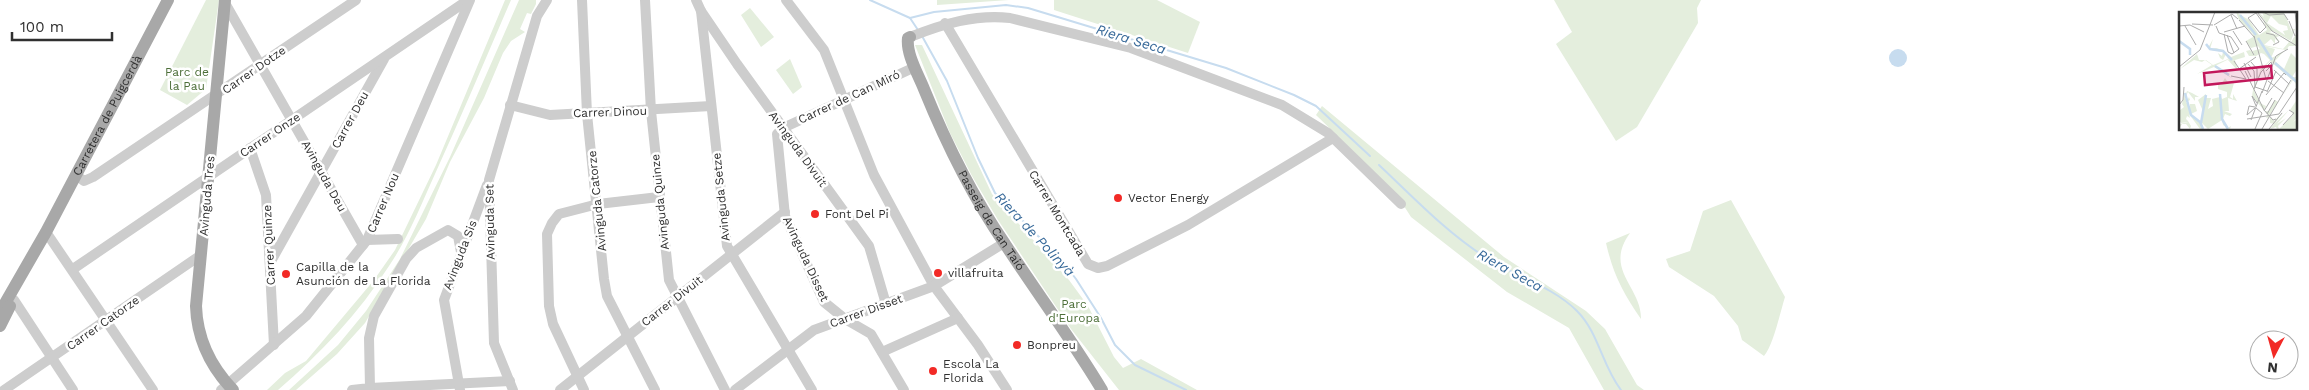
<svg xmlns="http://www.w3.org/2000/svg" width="2309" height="390" viewBox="0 0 2309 390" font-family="'Work Sans',sans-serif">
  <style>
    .green { fill: #e4eedd }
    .water { fill: #c7dcef }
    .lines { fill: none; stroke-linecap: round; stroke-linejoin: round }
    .stream { stroke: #c7dcef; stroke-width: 2 }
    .minor { stroke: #cdcdcd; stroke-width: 10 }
    .major { stroke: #a8a8a8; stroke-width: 12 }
    .poi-dot { fill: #f22a26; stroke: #fff; stroke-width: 2 }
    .labels { text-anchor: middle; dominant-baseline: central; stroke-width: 5; stroke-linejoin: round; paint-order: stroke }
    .street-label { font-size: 12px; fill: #303030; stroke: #fff }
    .park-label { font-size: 12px; fill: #4d6f39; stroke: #fff }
    .poi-label { font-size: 12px; fill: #303030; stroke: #fff; text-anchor: start }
    .water-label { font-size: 14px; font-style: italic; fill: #376999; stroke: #fff }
    .inset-river { fill: none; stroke: #c7dcef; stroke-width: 2.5 }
    .inset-road { fill: none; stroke: #acacac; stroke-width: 1 }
    .view { fill: #c2185b; fill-opacity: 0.15; stroke: #c2185b; stroke-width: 2.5 }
    .inset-edge { fill: none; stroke: #303030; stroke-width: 2.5 }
  </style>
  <rect width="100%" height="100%" fill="#fff"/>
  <!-- green -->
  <g class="green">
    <polygon points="206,0 219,0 206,89 187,105 160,90"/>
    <path d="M505,0h6c-25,58 -50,117 -76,174 -14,31 -27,64 -46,92 -30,47 -69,88 -111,124h-11l18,-17 21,-12 68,-81 21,-30 41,-85z"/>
    <polygon points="519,0 536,0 536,4 531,14 527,13 520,29 525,32 511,41 503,53 484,98 450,162 426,219 365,323 337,354 296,390 289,390 338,345 366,311 400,259 450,157"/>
    <polygon points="937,0 1009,0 937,5"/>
    <polygon points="1054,0 1157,0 1200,22 1188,53 1054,10"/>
    <polygon points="1554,0 1701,0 1697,8 1698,23 1637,127 1616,141 1556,44 1572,32"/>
    <polygon points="750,8 774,37 761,47 741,15"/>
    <polygon points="915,45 922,45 992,194 1069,280 1088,306 1114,357 1123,368 1141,359 1197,390 1119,390 1071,329 998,220 972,176 950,133"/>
    <polygon points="790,59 802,87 793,94 776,70"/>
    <polygon points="1322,106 1504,257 1586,311 1605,329 1637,385 1644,390 1604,390 1569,328 1507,292 1411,217 1395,192 1316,115"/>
    <path d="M1731,200l54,97c-5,16 -12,49 -21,59l-22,-16 -4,-14 -24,-30 -45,-29 -3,-8 24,-8 13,-40z"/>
    <path d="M1630,233c-27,37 12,54 11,86 -18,-26 -28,-45 -35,-76z"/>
  </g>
  <!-- water -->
  <circle class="water" cx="1898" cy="58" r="9"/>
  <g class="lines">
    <!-- stream -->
    <g class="stream">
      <polyline points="870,0 910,18 934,12 1006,5 1028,8 1226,68 1294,95 1316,106 1370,156"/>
      <polyline points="910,18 918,30"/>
      <polyline points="922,36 947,81 978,158 995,193 1059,257 1076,279 1101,318 1115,345 1135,365 1186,390"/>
      <path d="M1379,165c34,32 67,67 106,92 29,19 67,29 92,54 22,22 25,55 44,79"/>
    </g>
    <!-- minor -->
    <g class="minor">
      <polyline points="582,0 587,114 604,279 607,296 655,390"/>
      <polyline points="645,0 651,111 669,280 725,390"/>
      <polyline points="696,0 701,11 737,64 869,246 886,304"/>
      <polyline points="786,0 824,50 874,175 934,286 978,345 1007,390"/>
      <polyline points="225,3 363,245"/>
      <polyline points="701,11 727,246 812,390"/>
      <polyline points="945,23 1088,264 1098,268 1107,266 1188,225 1333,138"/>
      <path d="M910,37c33,-13 65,-23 100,-19l121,30 151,57 46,28 73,71"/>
      <polyline points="510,105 550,115 711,106"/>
      <polyline points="250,148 266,195 274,345"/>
      <polyline points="76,175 84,181 93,177 356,0"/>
      <polyline points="46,232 153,390"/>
      <polyline points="367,240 398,239"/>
      <polyline points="270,263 384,59"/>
      <polyline points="73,269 468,0"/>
      <polyline points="14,300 73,390"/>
      <polyline points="882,352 958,318"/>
      <polyline points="370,388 510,381"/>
      <polyline points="4,390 201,255"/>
      <polyline points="221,390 306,316 367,240 470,0"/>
      <polyline points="352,390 370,388 369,338 374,316 406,259 416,248 448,230 458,236 461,252"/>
      <polyline points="460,390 444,300 487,185"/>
      <polyline points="513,390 494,343 489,180 537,16 547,0"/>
      <polyline points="560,390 785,212"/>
      <polyline points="584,390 553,324 549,306 547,234 552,223 559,214 598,204 659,197"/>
      <polyline points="735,390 814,330 934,286 1004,243"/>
      <polyline points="904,390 871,334 845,319 824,302 785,216 777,134 783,128 915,67"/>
    </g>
    <!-- major -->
    <g class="major">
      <path d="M225,0l-29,306c1,32 15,61 37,84"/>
      <path id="s1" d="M910,37l-2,1c-2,16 10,36 16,51 22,54 48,107 81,155 32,49 67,96 97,146"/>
      <path id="s2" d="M0,312l46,-80 122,-232"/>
      <polyline points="0,326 10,306"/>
    </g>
  </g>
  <!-- markers -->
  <g class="poi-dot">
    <circle cx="1118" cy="198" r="5"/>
    <circle cx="815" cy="214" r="5"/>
    <circle cx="938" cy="273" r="5"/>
    <circle cx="286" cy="274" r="5"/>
    <circle cx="1017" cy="345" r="5"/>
    <circle cx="933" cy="371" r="5"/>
  </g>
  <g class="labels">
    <!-- street labels -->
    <g class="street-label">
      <text transform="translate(254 70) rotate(-35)">Carrer Dotze</text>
      <text transform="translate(849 97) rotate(-25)">Carrer de Can Miró</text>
      <text transform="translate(610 112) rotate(-2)">Carrer Dinou</text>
      <text stroke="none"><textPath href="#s2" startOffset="224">Carretera de Puigcerdà</textPath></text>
      <text transform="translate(350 120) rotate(-61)">Carrer Deu</text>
      <text transform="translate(270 135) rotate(-34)">Carrer Onze</text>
      <text transform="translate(798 149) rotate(54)">Avinguda Divuit</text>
      <text transform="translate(324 176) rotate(61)">Avinguda Deu</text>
      <text transform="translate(207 196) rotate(-85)">Avinguda Tres</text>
      <text transform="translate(721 197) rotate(-96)">Avinguda Setze</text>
      <text transform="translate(597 201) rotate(-96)">Avinguda Catorze</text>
      <text transform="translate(660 202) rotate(-96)">Avinguda Quinze</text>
      <text transform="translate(383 203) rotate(-67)">Carrer Nou</text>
      <text transform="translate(1057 213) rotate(59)">Carrer Montcada</text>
      <text stroke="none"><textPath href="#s1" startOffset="204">Passeig de Can Taió</textPath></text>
      <text transform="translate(490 222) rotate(-91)">Avinguda Set</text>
      <text transform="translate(269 245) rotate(-93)">Carrer Quinze</text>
      <text transform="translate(460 255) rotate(-69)">Avinguda Sis</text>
      <text transform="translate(806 259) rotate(65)">Avinguda Disset</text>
      <text transform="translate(672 301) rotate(-38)">Carrer Divuit</text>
      <text transform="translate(866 311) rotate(-20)">Carrer Disset</text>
      <text transform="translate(103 323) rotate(-35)">Carrer Catorze</text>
    </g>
    <!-- park labels -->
    <g class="park-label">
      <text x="187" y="72">Parc de<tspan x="187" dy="14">la Pau</tspan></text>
      <text x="1074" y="304">Parc<tspan x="1074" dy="14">d'Europa</tspan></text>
    </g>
    <!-- poi labels -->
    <g class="poi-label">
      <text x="1128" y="198">Vector Energy</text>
      <text x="825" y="214">Font Del Pi</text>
      <text x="296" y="267">Capilla de la<tspan x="296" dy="14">Asunción de La Florida</tspan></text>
      <text x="948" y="273">villafruita</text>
      <text x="1027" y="345">Bonpreu</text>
      <text x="943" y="364">Escola La<tspan x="943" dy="14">Florida</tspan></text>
    </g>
    <!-- water labels -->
    <g class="water-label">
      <text transform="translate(1131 39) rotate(17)">Riera Seca</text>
      <text transform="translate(1035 234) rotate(47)">Riera de Polinyà</text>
      <text transform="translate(1510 270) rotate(29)">Riera Seca</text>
    </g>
  </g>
  <!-- overview -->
  <g transform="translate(2179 12)">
    <rect width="118" height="118" fill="#fff"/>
    <path d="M57,0l13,8 10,15 8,-5 -4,-10 8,9 -13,-17 6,5 -2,-5h22l8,20 1,-3h2l-4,12 -18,-10 -4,1 11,4 -4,1 4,5 -5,-3v5l-4,-5 -7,6 19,4 6,-7 -9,-6 11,6 5,-8v12h-7l-3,4 -22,-4 11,3 -4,9 5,-2 -1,4 3,-6 6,-3 -9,10 9,8 7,-16 5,5v13l-4,6h4v7l-3,-4 -10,15 9,-15 -22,-19 -9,10 -7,20 6,12 6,3 -2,5h5l6,-11 3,2 -9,14 5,5 10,-10 -9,12 14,-13 -12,14 9,-6 -8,8 1,3 14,-14 -3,-5 6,-9v18l-3,3 3,-2v9h-19l-1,-2 -6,2 4,-5 -4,-1v-6l-4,1 2,-3 -16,-19 1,-6 8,-21 9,-9 -6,-6 -3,-1 -5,3h-7l-3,-5 4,-1 5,5 -3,-4 8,-2 -2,-3 -7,2 -5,-7 7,-4v-3l-14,-14zM92,4l8,8 8,2 1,4 -5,1 2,4 -18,-12zM34,27l-3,10 6,-1 7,2 8,7 13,-5 1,5 -10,3 3,11 -10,-11 3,-2 -16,8 9,5 9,8 -19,-12 -17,7 15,-9 -7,-5 -3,2 -8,-2 -14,9 8,7 -8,-7 17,-15 2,6h7l7,5 15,-6 -2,-5 -3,6 -3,-2 -2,-5 4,3 1,-4 -12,-2 -3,-2zM46,66l4,6 5,-1 -4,14 3,2v-5l4,7 -9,-3 1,13h-5l8,3 -2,2 -5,-2 -2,5 5,9 3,-2 -1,3 -7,-4 -1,-5 -14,9 -6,-6 1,6h-3l-11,-15 1,4 -3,-2 -1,3 2,2 3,5 -1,3 -4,-5h-4l-3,5 1,-5 8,-2 -7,1 -2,-3v-9l5,-4 -2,-3 3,-12 1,2 1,-3 5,2 7,4h-4v4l-7,-9 -3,6 2,3 2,-4 1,3 -4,2 4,6v-4h5l2,7 -6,3 10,8 2,-11 -5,-11 8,-6v4h5l-3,11 5,-3 -1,-7 8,-2 -1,-4 3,6 5,-2v-5l-9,-3v-5l3,1z" fill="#e4eedd" fill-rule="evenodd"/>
    <path class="inset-river" d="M61,3l16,20M79,26l14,22M0,29l11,8v6M27,32l4,5 13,2 9,9M96,51l22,19M36,54l14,9M6,81l6,22 9,7 3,7M41,82l2,25 6,10M22,111l5,-28"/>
    <path class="inset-road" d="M78,0l15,19 25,15M84,0l6,3 15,-1 4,6M116,0l2,16M77,1l10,14 -6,6 -12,-15zM52,3l6,14M60,8l16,18M110,9l6,15M13,12l21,1M35,13l18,-11 6,5M0,14l11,-1 14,7M6,14l11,19M37,14l3,7 12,4 8,12M54,19l9,14M45,20l21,-6M87,21l8,2 5,7 -6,3M45,22l4,18 4,2 7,-5M48,23l7,18M75,24l12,43M67,29l8,14M55,49l12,18M72,50l6,7v10M65,51l7,14M69,52l6,7 1,16 12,4M0,55l21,-17 15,-38M60,57l17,-12M95,58l15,14M66,59l19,39 9,10 3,-1M52,64l15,3M89,69l16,12M75,77l7,-17 10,-10 1,3 -6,6M88,80l9,-21M83,81l14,-37 12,-7M87,83l18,-22 2,2M0,93l4,-5 1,-13M77,94l-4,-10 5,7M76,96l-8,7 2,-9 6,1M85,99l8,-13M88,102l8,-14M68,107l32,-5 18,-27M72,108l11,-29M104,113l11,-12 -5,-3M76,117l7,-16 -6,-5M83,117l29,-49M90,117l13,-16"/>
    <path class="view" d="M92,54l1,12 -67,7 -1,-12z"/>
    <rect width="118" height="118" class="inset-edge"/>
  </g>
  <!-- north arrow -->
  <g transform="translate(2274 355) rotate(186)"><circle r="24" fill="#ffffff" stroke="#acacac"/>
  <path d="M0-4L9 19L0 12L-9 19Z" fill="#f22a26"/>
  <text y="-8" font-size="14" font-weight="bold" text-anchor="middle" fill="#303030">N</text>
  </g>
  <!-- scale -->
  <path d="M12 32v8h100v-8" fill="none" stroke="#303030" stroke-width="2.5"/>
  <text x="20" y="32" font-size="15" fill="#303030" stroke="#ffffff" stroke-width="4" paint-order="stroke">100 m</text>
</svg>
